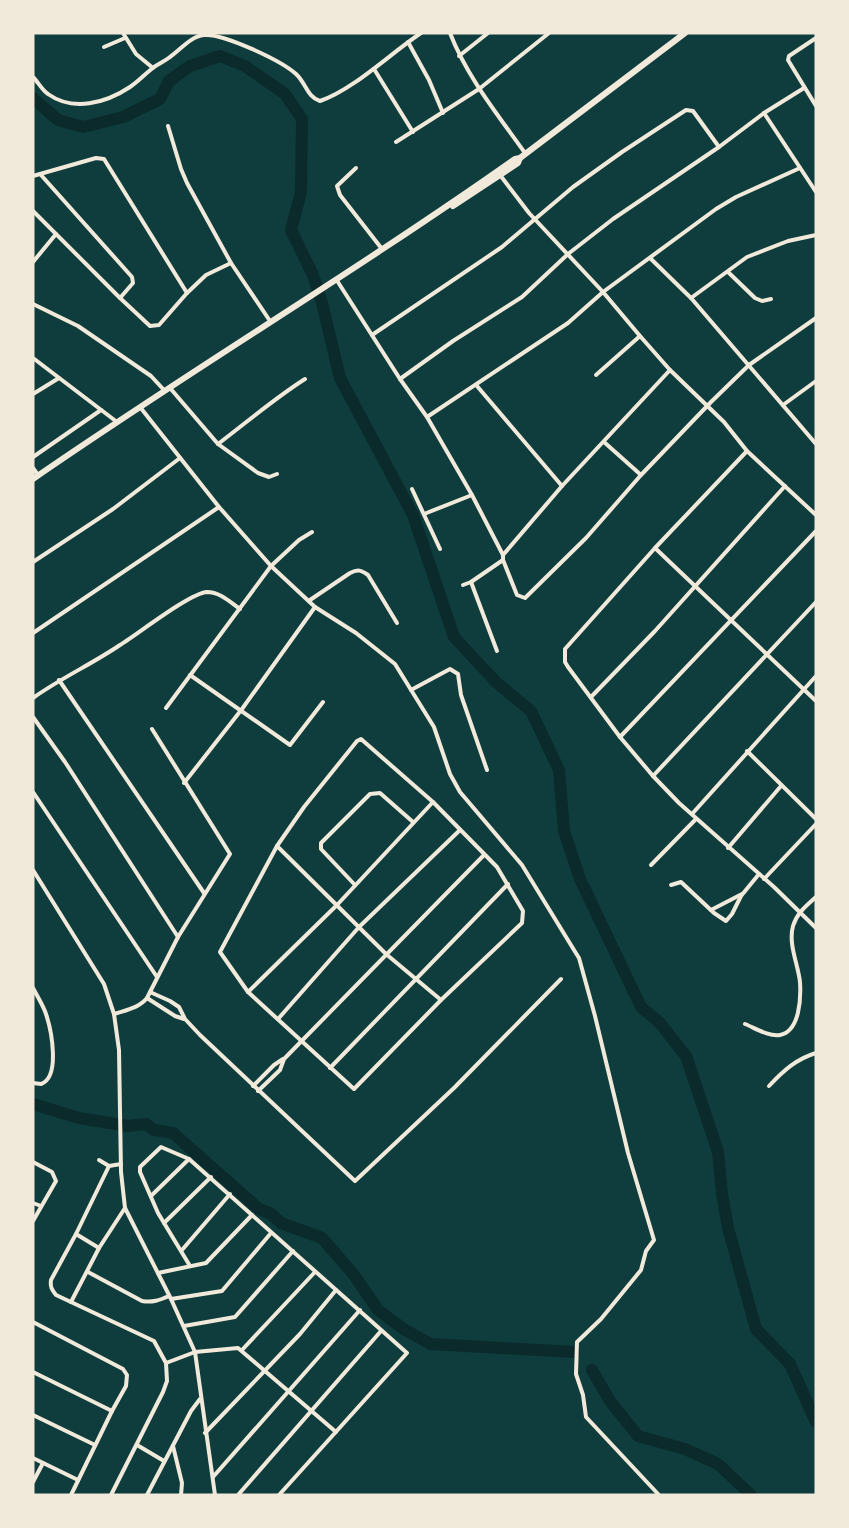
<svg xmlns="http://www.w3.org/2000/svg" width="849" height="1528" viewBox="0 0 849 1528" font-family="Quicksand,sans-serif">
  <style>
    .lines { fill: none; stroke-linecap: round; stroke-linejoin: round }
    .river { stroke: #0a2a2b; stroke-width: 12 }
    .minor { stroke: #f1e9da; stroke-width: 4 }
    .trunk { stroke: #f1e9da; stroke-width: 6 }
  </style>
  <rect width="100%" height="100%" fill="#0f3d3e"/>
  <g class="lines">
    <!-- river -->
    <g class="river">
      <polyline points="33,98 58,120 83,127 123,117 160,99 169,81 190,66 220,56 245,66 285,94 302,119 301,192 291,230 313,275 322,303 340,378 413,515 454,637 496,682 531,711 559,770 564,831 580,879 641,1007 659,1022 686,1056 718,1152 722,1194 728,1228 756,1329 790,1364 816,1422"/>
      <polyline points="33,1104 79,1118 128,1126 146,1124 154,1130 173,1133 259,1209 270,1213 281,1223 322,1238 354,1275 378,1310 405,1330 431,1344 574,1352"/>
      <polyline points="592,1370 610,1401 638,1436 685,1449 718,1464 751,1495"/>
    </g>
    <!-- minor -->
    <g class="minor">
      <polyline points="123,33 136,54 153,68"/>
      <path d="M450,33c17,44 48,82 75,120"/>
      <polyline points="816,38 789,56 788,60 816,106"/>
      <polyline points="408,42 429,80 443,113"/>
      <polyline points="104,47 125,38"/>
      <polyline points="459,56 488,33"/>
      <polyline points="374,69 413,132"/>
      <path d="M33,77c5,5 9,13 15,17 25,18 58,9 82,-7 9,-6 16,-14 24,-20 6,-4 11,-6 16,-10 10,-7 21,-21 34,-22 19,-2 78,26 92,39 10,9 11,23 24,27 33,-11 71,-48 101,-68"/>
      <polyline points="764,113 816,192"/>
      <polyline points="168,126 181,169 187,183 231,263 270,321"/>
      <polyline points="396,142 479,89 549,33"/>
      <polyline points="356,168 337,186 340,195 382,249"/>
      <polyline points="41,175 132,277 133,283 120,298"/>
      <polyline points="500,175 529,213 603,292 640,336 670,370 724,422 747,451 816,515"/>
      <polyline points="33,176 96,158 104,159 187,293"/>
      <polyline points="33,211 120,298 150,326 159,325 187,293 206,275 231,263"/>
      <polyline points="651,259 691,298 816,444"/>
      <polyline points="33,262 56,234"/>
      <polyline points="728,272 755,298 762,301 771,299"/>
      <polyline points="336,279 400,379 427,417 472,495 503,555 503,560 517,595 525,598 586,538 641,475 711,402 749,365 816,318"/>
      <polyline points="691,298 747,257 788,241 816,235"/>
      <polyline points="33,304 78,326 151,376 164,390"/>
      <polyline points="372,335 502,247 573,187 622,152 686,110 693,111 719,147"/>
      <polyline points="33,358 117,422"/>
      <polyline points="596,375 640,336"/>
      <polyline points="400,379 453,341 522,297 568,254 613,219 719,147 764,113 804,88"/>
      <polyline points="477,386 562,486"/>
      <polyline points="170,388 218,444 258,473 269,477 277,474"/>
      <polyline points="33,394 59,378"/>
      <polyline points="783,405 816,381"/>
      <polyline points="140,407 219,507 271,566 315,607 356,633 395,664 434,727 450,774 460,792 522,865 574,950 579,958 595,1016 628,1153 654,1240 646,1251 641,1270 601,1319 577,1342 576,1374 583,1395 586,1417 659,1495"/>
      <polyline points="427,417 568,323 603,292 716,209 736,197 800,168"/>
      <polyline points="604,442 641,475"/>
      <path d="M218,444c29,-22 57,-46 87,-65"/>
      <polyline points="747,451 655,548 565,649 565,662 568,667 620,737 653,776 679,803 774,887 816,928"/>
      <polyline points="33,457 101,410"/>
      <polyline points="33,468 38,475"/>
      <polyline points="412,489 440,549"/>
      <polyline points="424,514 472,495"/>
      <polyline points="655,548 816,701"/>
      <polyline points="503,555 562,486 670,370"/>
      <polyline points="33,562 113,509 180,458"/>
      <polyline points="471,582 497,651"/>
      <polyline points="463,585 471,582 503,560"/>
      <path d="M310,600l40,-27c8,-4 11,-3 18,2l29,48"/>
      <polyline points="33,633 219,507"/>
      <polyline points="190,675 290,745 323,702"/>
      <polyline points="59,680 204,893"/>
      <polyline points="411,690 450,669 458,674 461,695 487,770"/>
      <polyline points="592,696 655,631 785,486"/>
      <path d="M33,698c28,-20 59,-34 87,-53 18,-11 70,-52 87,-53 13,0 23,10 33,17"/>
      <polyline points="166,708 271,566 299,540 312,532"/>
      <polyline points="33,717 65,762 178,937"/>
      <polyline points="620,737 816,531"/>
      <polygon points="361,739 433,802 497,867 523,911 522,923 441,1000 354,1089 248,992 220,952 277,846 304,807 357,741"/>
      <polyline points="747,751 816,819"/>
      <polyline points="653,776 816,602"/>
      <polyline points="184,783 242,709 315,607"/>
      <polyline points="33,792 157,977"/>
      <polyline points="692,814 816,676"/>
      <polyline points="277,846 386,954 441,1000"/>
      <polyline points="728,848 781,786"/>
      <polyline points="651,865 696,819"/>
      <polyline points="33,870 104,984 114,1014 119,1050 121,1172 125,1208 171,1299 195,1352 215,1495"/>
      <polyline points="764,879 816,824"/>
      <polyline points="355,885 321,849 321,843 370,794 380,793 413,822"/>
      <polyline points="671,885 681,882 714,913 726,921 732,914 741,896 759,874"/>
      <polyline points="711,910 742,894"/>
      <path d="M33,988c4,8 10,17 13,26 5,15 15,63 -5,70l-8,-1"/>
      <polyline points="150,992 170,1001 179,1007 185,1019 200,1035 355,1181 454,1088 561,979"/>
      <polyline points="248,992 337,905 433,802"/>
      <polyline points="147,998 175,1016 184,1019"/>
      <path d="M114,1014c12,-4 25,-6 33,-16l31,-61 52,-83 -78,-125"/>
      <polyline points="278,1019 359,927 460,830"/>
      <path d="M745,1024c10,4 24,13 35,11 20,-4 21,-37 20,-53 -2,-18 -12,-38 -7,-56 4,-13 13,-20 23,-29"/>
      <polyline points="330,1068 508,884"/>
      <polyline points="253,1086 274,1065 283,1059"/>
      <path d="M769,1086c14,-15 27,-27 47,-33"/>
      <polyline points="258,1091 280,1070 284,1059 484,855"/>
      <polyline points="99,1160 109,1166"/>
      <polyline points="33,1162 52,1172 56,1181 33,1221"/>
      <polyline points="152,1195 189,1159"/>
      <polyline points="33,1203 41,1206"/>
      <polyline points="164,1223 211,1177"/>
      <path d="M76,1234l-25,46c-1,7 1,10 5,15l98,46 12,22 1,18 -4,11 -52,103"/>
      <polyline points="99,1248 76,1234 109,1166 121,1164"/>
      <polyline points="182,1250 230,1194"/>
      <polyline points="190,1266 158,1213 140,1172 140,1167 161,1147 189,1159 407,1353 279,1495"/>
      <path d="M88,1272l54,29c10,2 18,-1 27,-5"/>
      <polyline points="158,1273 206,1263 252,1215"/>
      <polyline points="171,1299 222,1291 271,1233"/>
      <polyline points="71,1302 99,1248 125,1208"/>
      <polyline points="33,1322 123,1369 127,1375 126,1386 112,1411 71,1495"/>
      <polyline points="184,1326 235,1317 293,1251"/>
      <polyline points="242,1350 315,1272"/>
      <polyline points="166,1363 195,1352 238,1348 336,1432"/>
      <polyline points="33,1372 112,1411"/>
      <polyline points="33,1415 95,1445"/>
      <polyline points="205,1433 300,1334 336,1290"/>
      <polyline points="137,1445 164,1461"/>
      <polyline points="173,1446 182,1483 181,1495"/>
      <polyline points="33,1458 78,1480"/>
      <polyline points="213,1477 360,1310"/>
      <polyline points="33,1482 43,1463"/>
      <polyline points="147,1495 191,1411 200,1399"/>
      <polyline points="238,1495 381,1331"/>
    </g>
    <!-- trunk -->
    <g class="trunk">
      <polyline points="453,206 518,163 520,158"/>
      <path d="M33,479c159,-110 325,-209 482,-320l5,-1 165,-125"/>
    </g>
  </g>
  <!-- border -->
  <rect width="849" height="1528" fill="none" stroke="#f1e9da" stroke-width="69"/>
</svg>
